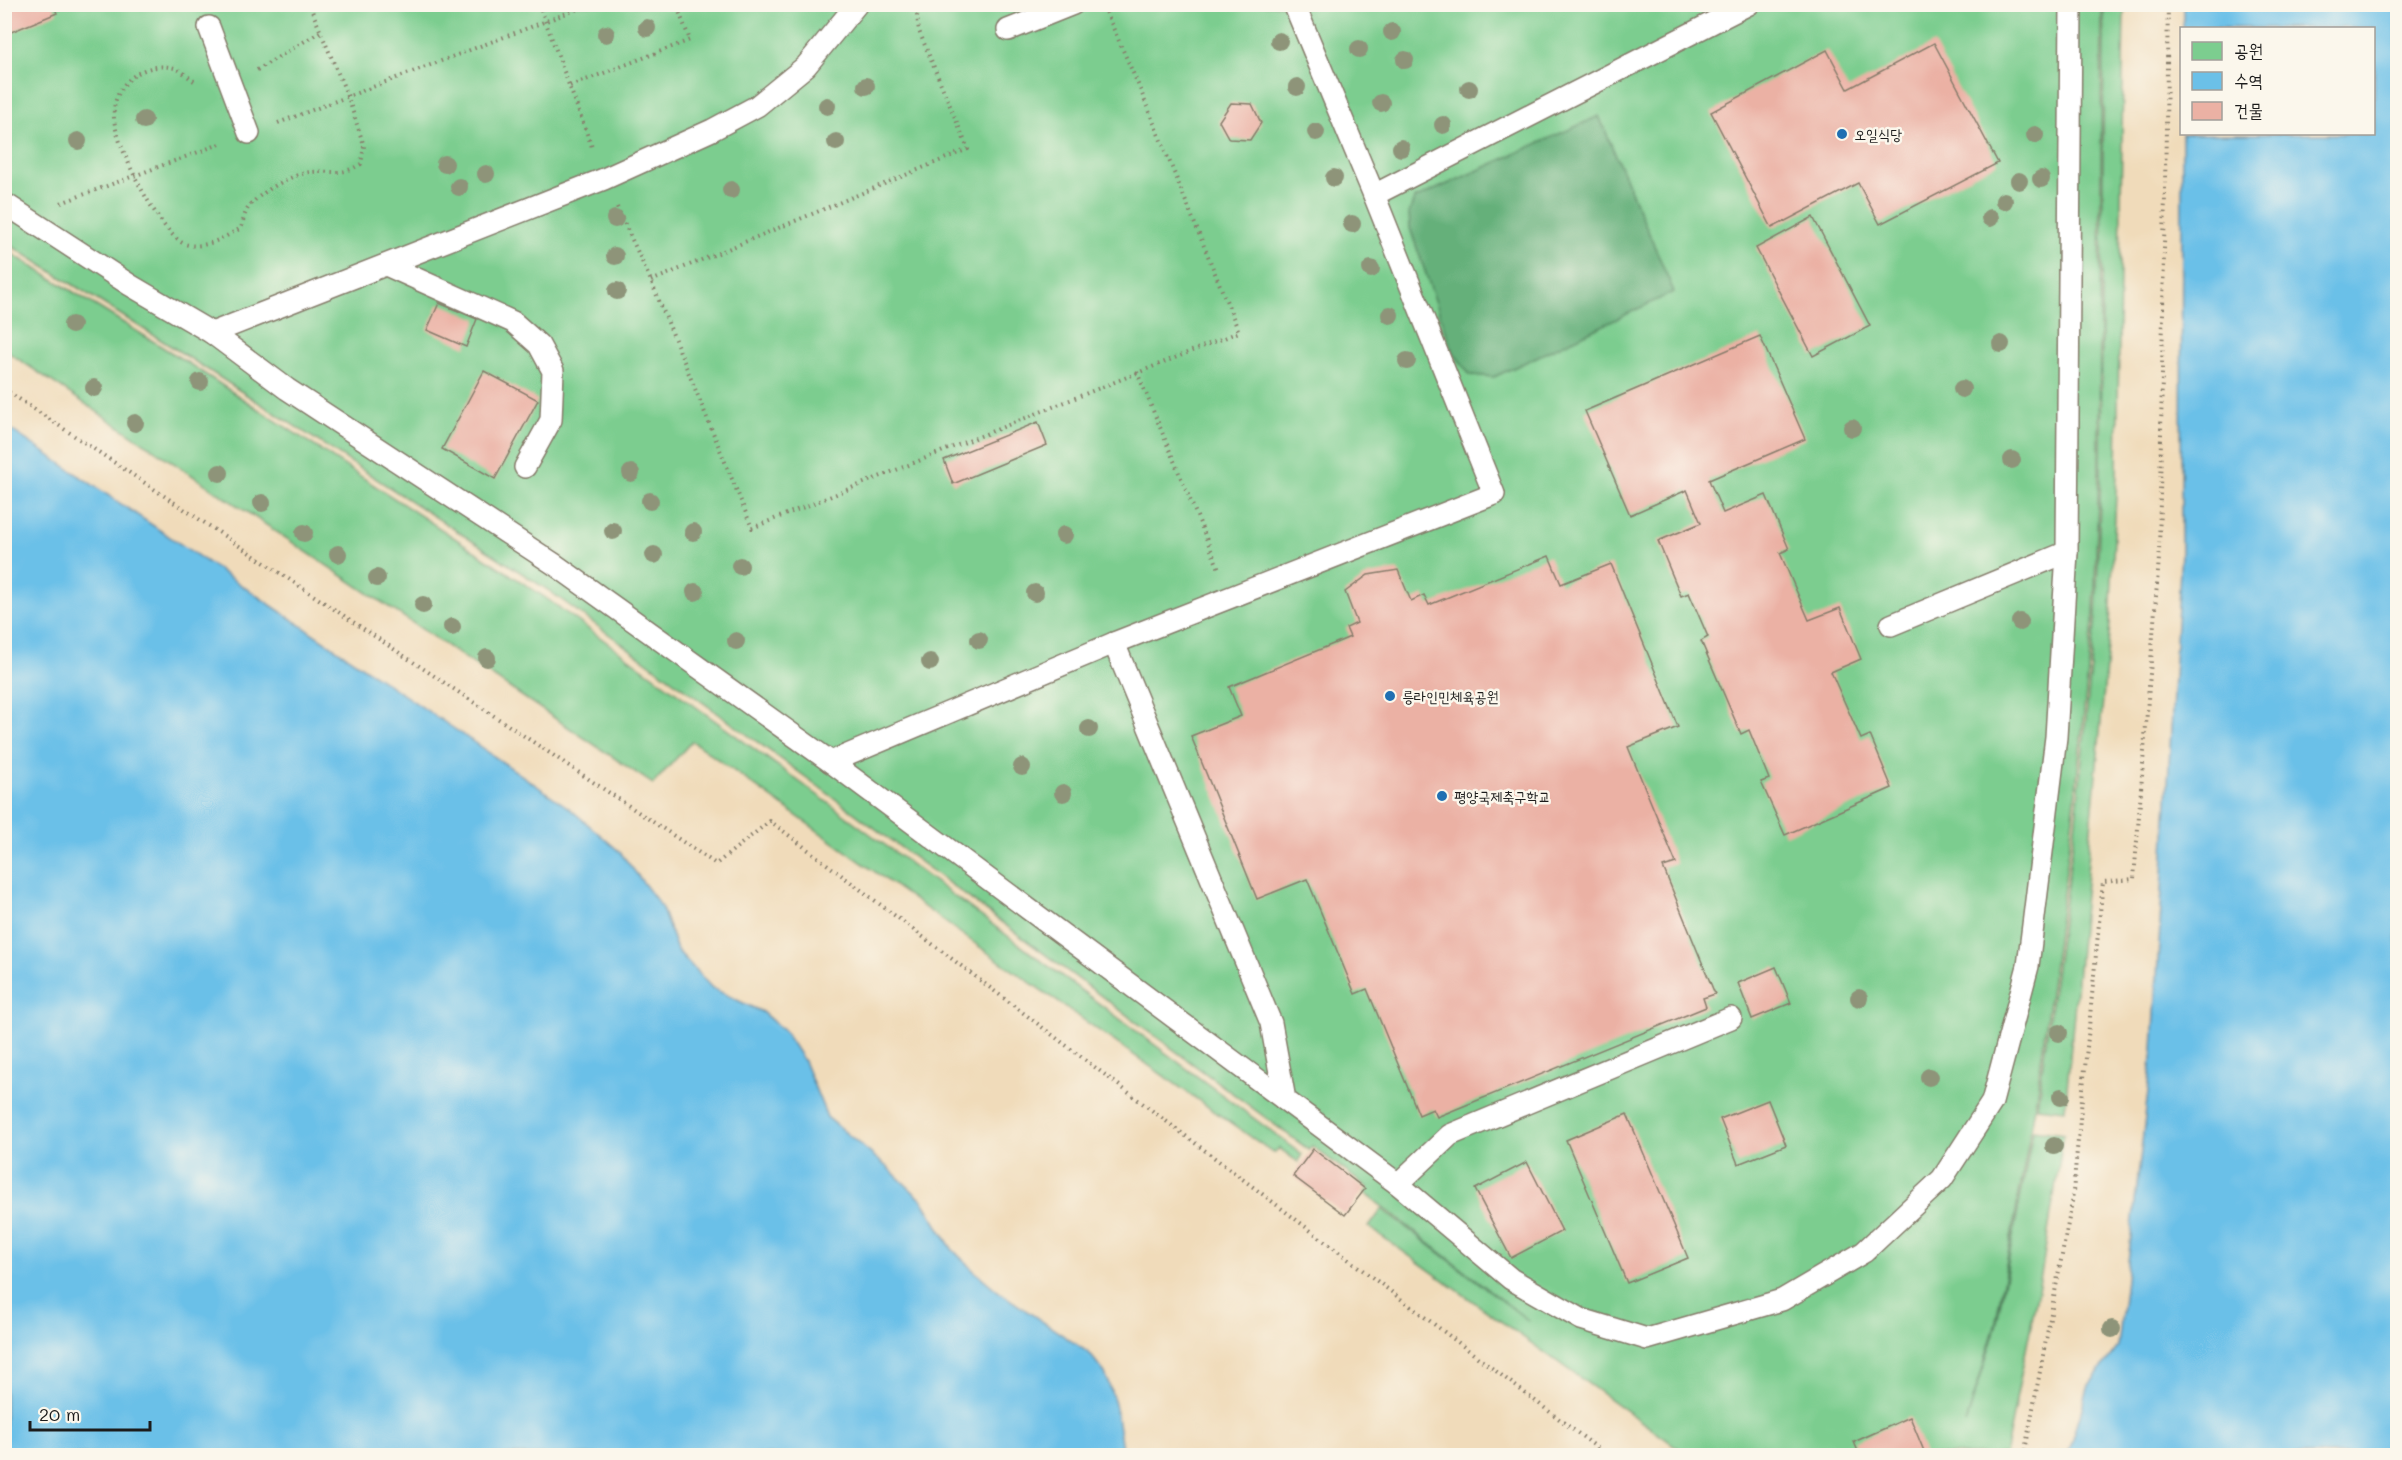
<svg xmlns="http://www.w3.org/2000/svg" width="2402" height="1460" viewBox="0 0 2402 1460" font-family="Mali,'Poor Story',sans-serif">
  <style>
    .green { fill: #7ccd8f; stroke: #4c7456; stroke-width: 1.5 }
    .forest { fill: #65b07a; stroke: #40664b; stroke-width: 1.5 }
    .water { fill: #6bc0e8; stroke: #446e82; stroke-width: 1.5 }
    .building { fill: #ebb1a4 }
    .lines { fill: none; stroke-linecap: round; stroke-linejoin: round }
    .lane-casing { stroke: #867c6b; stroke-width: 24 }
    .path { stroke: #867c6b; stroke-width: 4; stroke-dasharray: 1.5 4.5; stroke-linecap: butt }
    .lane { stroke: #fff; stroke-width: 21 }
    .tree { fill: #8e9479 }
    .poi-dot { fill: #1f6fb2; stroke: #fbf7ec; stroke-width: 2 }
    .labels { text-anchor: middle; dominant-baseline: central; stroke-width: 5; stroke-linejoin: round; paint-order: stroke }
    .poi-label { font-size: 15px; fill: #1c1c1c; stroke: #fbf7ec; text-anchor: start }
  </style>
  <rect width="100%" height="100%" fill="#fbf7ec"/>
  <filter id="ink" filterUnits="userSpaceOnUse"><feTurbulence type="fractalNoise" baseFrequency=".0167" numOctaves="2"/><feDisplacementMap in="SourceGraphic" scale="12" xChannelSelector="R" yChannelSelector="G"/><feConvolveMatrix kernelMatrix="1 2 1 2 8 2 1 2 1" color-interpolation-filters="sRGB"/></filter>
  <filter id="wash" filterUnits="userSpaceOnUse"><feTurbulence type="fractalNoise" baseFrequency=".008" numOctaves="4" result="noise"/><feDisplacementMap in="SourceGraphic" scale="24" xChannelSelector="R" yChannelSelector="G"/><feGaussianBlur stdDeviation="1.35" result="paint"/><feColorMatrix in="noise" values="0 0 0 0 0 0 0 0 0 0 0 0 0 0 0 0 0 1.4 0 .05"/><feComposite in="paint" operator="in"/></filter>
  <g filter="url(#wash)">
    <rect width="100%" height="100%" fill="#f0dbba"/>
    <!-- green -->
    <g class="green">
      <polygon points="4,5 2102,5 2099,471 2094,614 2073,818 2035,1107 1995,1326 1966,1424 1996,1327 2033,1130 2064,1134 2041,1275 2005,1455 1688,1455 1369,1227 1382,1209 1529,1321 1365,1193 1368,1188 1312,1146 1309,1150 807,778 548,590 188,357 5,242"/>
      <polygon points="2104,5 2124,5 2117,473 2110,624 2065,1110 2037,1107 2076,819 2096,615 2101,471"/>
      <polygon points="4,249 185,361 543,596 804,785 1302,1154 1298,1162 1279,1148 1274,1153 998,960 692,741 653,784 5,350"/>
    </g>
    <!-- forest -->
    <polygon class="forest" points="1599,116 1674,292 1494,377 1470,375 1453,352 1410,228 1409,213 1414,199"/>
    <!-- water -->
    <g class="water">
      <polygon points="2183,5 2397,5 2397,1455 2068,1455 2089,1385 2118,1347 2153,1049 2181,552 2182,134 2374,134 2374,28 2183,28"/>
      <polygon points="4,425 453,728 569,808 620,852 661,906 677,950 712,988 762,1012 785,1032 804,1061 827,1117 888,1168 922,1200 952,1249 973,1270 999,1292 1089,1353 1105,1373 1115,1403 1123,1455 5,1455"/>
    </g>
    <g id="blocks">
      <!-- building -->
      <g class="building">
        <polygon points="4,4 53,4 57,13 4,35"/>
        <polygon points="1934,43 1998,163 1880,224 1858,183 1772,228 1711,112 1827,50 1848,89"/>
        <polygon points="1231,103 1252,104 1261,123 1250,140 1229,139 1219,121"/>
        <polygon points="1813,217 1870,326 1813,356 1756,248"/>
        <polygon points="439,303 477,319 466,347 427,330"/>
        <polygon points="1760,336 1805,439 1709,480 1723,513 1766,495 1789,549 1780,553 1809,620 1840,608 1861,659 1831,672 1861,739 1870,735 1892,788 1785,835 1761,782 1769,779 1749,730 1741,734 1701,641 1708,637 1689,593 1681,596 1658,541 1701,523 1687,490 1630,515 1585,411"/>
        <polygon points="484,371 538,400 495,479 442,449"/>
        <polygon points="1038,422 1047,445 953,484 944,460"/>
        <polygon points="1549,556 1561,584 1611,564 1678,727 1628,747 1676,863 1663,867 1715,994 1703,998 1706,1007 1437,1117 1433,1109 1419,1115 1367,989 1355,994 1307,879 1257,899 1191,736 1241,716 1229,687 1350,637 1346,628 1357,623 1345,592 1368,575 1398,570 1411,601 1424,595 1429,605"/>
        <polygon points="1776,967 1791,1003 1752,1019 1738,983"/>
        <polygon points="1768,1100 1786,1145 1738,1164 1720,1119"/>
        <polygon points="1627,1114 1688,1258 1627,1283 1566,1140"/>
        <polygon points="1313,1149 1365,1189 1345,1215 1293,1176"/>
        <polygon points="1527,1162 1562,1231 1511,1258 1475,1189"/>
        <polygon points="1910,1417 1926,1456 1860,1456 1854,1442"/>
      </g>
    </g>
  </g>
  <g filter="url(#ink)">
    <use href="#blocks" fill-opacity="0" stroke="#867c6b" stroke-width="1.5"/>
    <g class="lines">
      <!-- lane casing -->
      <g class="lane-casing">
        <g id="lane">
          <polyline points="209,27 249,133"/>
          <polyline points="1008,30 1073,4"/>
          <polyline points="1374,195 1749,4"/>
          <polyline points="4,203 130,285 212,333 604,179 712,130 757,106 806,66 857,4"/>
          <polyline points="386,265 513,322 539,345 553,371 551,420 525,467"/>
          <polyline points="212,333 287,389 554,564 831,762 1398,1184 1511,1279 1581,1319 1647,1339 1782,1300 1864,1252 1942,1179 1992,1102 2028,966 2056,737 2067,552 2071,4"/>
          <polyline points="1891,625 2067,552"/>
          <polyline points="1114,643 1271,1023 1285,1100"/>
          <polyline points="831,762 1114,643 1494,494 1374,195 1294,4"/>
          <polyline points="1398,1184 1450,1135 1731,1018"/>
        </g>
      </g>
      <!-- path -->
      <g class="path">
        <polyline points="539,4 593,150"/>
        <polyline points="257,70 320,32"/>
        <path d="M194,81c-6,-4 -13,-11 -19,-13 -32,-8 -64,17 -61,50 1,26 46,117 71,126 19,6 40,-7 56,-16 2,-6 3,-13 6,-18 8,-16 47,-37 64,-38 23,-2 28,5 50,-8l3,-18 -16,-49 -36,-86"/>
        <polyline points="570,86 690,40 676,4"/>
        <polyline points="278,123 591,4"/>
        <polyline points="61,203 220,144"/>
        <polyline points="617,207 651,281 752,528 1239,332 1140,89 1104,7"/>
        <polyline points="651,281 968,149 919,31 917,16 921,4"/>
        <polyline points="1137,372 1219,569"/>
        <polyline points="4,389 716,864 770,821 1608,1456"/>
        <polyline points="2024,1456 2072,1202 2103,882 2134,879 2159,558 2168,4"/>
      </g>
      <!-- lane -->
      <use href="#lane" class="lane"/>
    </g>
    <!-- trees -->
    <g class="tree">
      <circle cx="647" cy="28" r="9"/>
      <circle cx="1392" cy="32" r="9"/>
      <circle cx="606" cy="34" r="9"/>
      <circle cx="1279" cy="41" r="9"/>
      <circle cx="1359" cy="49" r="9"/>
      <circle cx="1405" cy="60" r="9"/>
      <circle cx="866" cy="86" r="9"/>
      <circle cx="1297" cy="87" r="9"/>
      <circle cx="1469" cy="89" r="9"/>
      <circle cx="1381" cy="103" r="9"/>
      <circle cx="827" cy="106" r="9"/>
      <circle cx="144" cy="120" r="9"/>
      <circle cx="1443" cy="125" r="9"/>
      <circle cx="1316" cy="132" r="9"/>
      <circle cx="2035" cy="135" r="9"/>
      <circle cx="78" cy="141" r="9"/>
      <circle cx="836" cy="142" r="9"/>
      <circle cx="1401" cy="148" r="9"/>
      <circle cx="445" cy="164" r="9"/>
      <circle cx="486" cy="174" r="9"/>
      <circle cx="1334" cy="178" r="9"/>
      <circle cx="2041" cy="179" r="9"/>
      <circle cx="2019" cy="181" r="9"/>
      <circle cx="459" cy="187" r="9"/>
      <circle cx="731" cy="190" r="9"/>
      <circle cx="2004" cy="201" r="9"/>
      <circle cx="1990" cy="218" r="9"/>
      <circle cx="615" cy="219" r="9"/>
      <circle cx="1352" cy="224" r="9"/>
      <circle cx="615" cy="256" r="9"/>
      <circle cx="1371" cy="269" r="9"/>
      <circle cx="617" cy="291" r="9"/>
      <circle cx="1390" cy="315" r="9"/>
      <circle cx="72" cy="325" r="9"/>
      <circle cx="2001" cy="344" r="9"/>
      <circle cx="1407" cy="361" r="9"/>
      <circle cx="200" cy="382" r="9"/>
      <circle cx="94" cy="388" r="9"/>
      <circle cx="1962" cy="389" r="9"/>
      <circle cx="135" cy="423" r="9"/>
      <circle cx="1852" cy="428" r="9"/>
      <circle cx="2012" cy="460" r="9"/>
      <circle cx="220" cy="473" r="9"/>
      <circle cx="631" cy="473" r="9"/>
      <circle cx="650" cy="501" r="9"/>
      <circle cx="262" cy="503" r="9"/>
      <circle cx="613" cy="531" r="9"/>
      <circle cx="693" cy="532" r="9"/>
      <circle cx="304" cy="533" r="9"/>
      <circle cx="1064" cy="535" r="9"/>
      <circle cx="338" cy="554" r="9"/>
      <circle cx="654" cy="555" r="9"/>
      <circle cx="740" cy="566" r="9"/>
      <circle cx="377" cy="578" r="9"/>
      <circle cx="695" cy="592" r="9"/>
      <circle cx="1035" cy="593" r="9"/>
      <circle cx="423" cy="605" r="9"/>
      <circle cx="2020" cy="622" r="9"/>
      <circle cx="452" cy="627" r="9"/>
      <circle cx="979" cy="640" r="9"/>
      <circle cx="736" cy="641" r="9"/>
      <circle cx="487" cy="658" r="9"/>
      <circle cx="930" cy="662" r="9"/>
      <circle cx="1089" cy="729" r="9"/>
      <circle cx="1022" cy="767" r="9"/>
      <circle cx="1063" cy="793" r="9"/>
      <circle cx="1859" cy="998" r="9"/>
      <circle cx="2059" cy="1033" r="9"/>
      <circle cx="1929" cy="1077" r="9"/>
      <circle cx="2061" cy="1097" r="9"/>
      <circle cx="2054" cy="1146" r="9"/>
      <circle cx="2112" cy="1329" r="9"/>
    </g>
  </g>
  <!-- markers -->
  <g class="poi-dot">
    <circle cx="1842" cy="134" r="6"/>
    <circle cx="1390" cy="696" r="6"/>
    <circle cx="1442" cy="796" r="6"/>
  </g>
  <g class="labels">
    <!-- poi labels -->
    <g class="poi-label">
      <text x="1854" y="134">오일식당</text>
      <text x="1402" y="696">릉라인민체육공원</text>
      <text x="1454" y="796">평양국제축구학교</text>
    </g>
  </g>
  <!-- margin -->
  <rect width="2402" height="1460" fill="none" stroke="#fbf7ec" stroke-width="24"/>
  <!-- legend -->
  <rect x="2180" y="27" width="195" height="108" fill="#fbf7ec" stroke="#a29f99" stroke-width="1.5"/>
  <rect x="2192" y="42" width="30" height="18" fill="#7ccd8f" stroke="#a29f99" stroke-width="1.5"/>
  <text x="2234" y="57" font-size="18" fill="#1c1c1c">공원</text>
  <rect x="2192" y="72" width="30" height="18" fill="#6bc0e8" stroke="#a29f99" stroke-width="1.5"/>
  <text x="2234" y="87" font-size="18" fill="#1c1c1c">수역</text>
  <rect x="2192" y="102" width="30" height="18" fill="#ebb1a4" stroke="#a29f99" stroke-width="1.5"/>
  <text x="2234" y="117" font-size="18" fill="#1c1c1c">건물</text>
  <!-- scale -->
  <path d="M30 1421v9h120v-9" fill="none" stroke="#1c1c1c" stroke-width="3"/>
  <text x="39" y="1421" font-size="18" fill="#1c1c1c" stroke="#fbf7ec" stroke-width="4.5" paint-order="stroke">20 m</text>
</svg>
